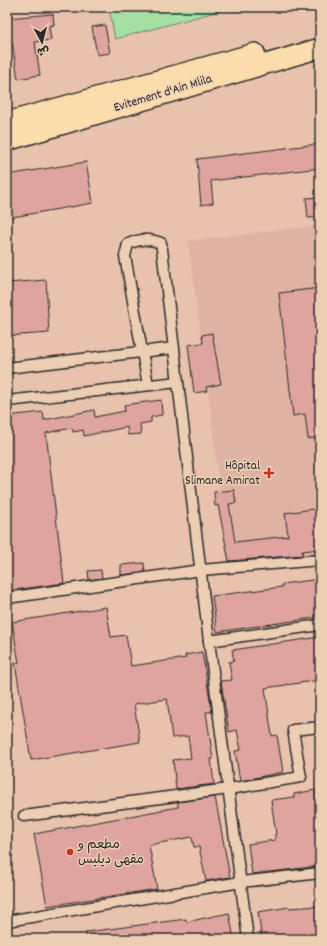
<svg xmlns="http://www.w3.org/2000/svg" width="327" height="946" viewBox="0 0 327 946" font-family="Dekko,'Playpen Sans Arabic',sans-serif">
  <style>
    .built { fill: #deb3a4 }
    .green { fill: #a6dfa3; stroke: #688567 }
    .building { fill: #dfa49f; stroke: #2b2b2b }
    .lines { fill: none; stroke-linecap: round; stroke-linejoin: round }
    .street-casing { stroke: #2b2b2b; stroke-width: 13 }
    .highway-casing { stroke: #2b2b2b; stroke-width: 22 }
    .street { stroke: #eccfb3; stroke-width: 10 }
    .highway { stroke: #fcdcac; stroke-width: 19 }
    .poi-dot { fill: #c8321e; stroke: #eccfb3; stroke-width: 1.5 }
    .labels { text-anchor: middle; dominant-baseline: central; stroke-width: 3; stroke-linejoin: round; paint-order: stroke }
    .street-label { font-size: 13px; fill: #2b2b2b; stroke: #eccfb3 }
    .poi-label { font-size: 13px; fill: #2b2b2b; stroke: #eccfb3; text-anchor: end }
  </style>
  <rect width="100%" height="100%" fill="#e8c2ad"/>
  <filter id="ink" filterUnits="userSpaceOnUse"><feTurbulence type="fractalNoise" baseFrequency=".025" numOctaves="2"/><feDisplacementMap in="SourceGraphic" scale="8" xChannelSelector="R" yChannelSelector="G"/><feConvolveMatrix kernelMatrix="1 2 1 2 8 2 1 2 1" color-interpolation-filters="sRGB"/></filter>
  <g filter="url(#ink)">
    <!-- built -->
    <polygon class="built" points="320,225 320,560 228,571 208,387 188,241"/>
    <!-- green -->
    <polygon class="green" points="109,7 234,7 115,39"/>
    <!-- building -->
    <g class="building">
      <polygon points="53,14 54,25 49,26 51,40 35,42 40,75 18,79 12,42 7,42 7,18"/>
      <polygon points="105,25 110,53 97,55 92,27"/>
      <polygon points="318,144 320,168 211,181 213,203 201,205 197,159"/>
      <polygon points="86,162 93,203 7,218 7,175"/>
      <polygon points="320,197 320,217 308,218 306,198"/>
      <polygon points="46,280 49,333 7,336 7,283"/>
      <polygon points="320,288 320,437 308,439 305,414 293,416 279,293"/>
      <polygon points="212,333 221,384 206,387 207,391 194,393 188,345 203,343 202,335"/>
      <polygon points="161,400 162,415 151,417 151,422 140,424 141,434 128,435 127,427 84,436 83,430 73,432 72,428 46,433 64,583 7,591 7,416 43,412 44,420 94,410 95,417 125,411 124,405"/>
      <polygon points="234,490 236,503 229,504 235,542 288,536 285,513 320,508 320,549 302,551 303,555 229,561 218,505 215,506 214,492"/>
      <polygon points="144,563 145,572 121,575 121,565"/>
      <polygon points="101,570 102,578 89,580 88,571"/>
      <polygon points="320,579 320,617 217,632 212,596 282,587 282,584"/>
      <polygon points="106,607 111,637 126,635 131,666 186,658 185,655 202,652 212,712 206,712 213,759 211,759 214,784 176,789 173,760 191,758 188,736 172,738 167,699 134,704 140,742 31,760 15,663 19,663 12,622"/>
      <polygon points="320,637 320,680 265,688 272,736 277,735 283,772 240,781 235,751 241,750 237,730 229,732 221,681 232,680 229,662 234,661 232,650"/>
      <polygon points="315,790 317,804 320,803 320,866 252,874 248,844 275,840 275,834 276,834 271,800 294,797 294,794"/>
      <polygon points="215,797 230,877 206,881 199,847 194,847 192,837 149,845 157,889 47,906 34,834 178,807 178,802"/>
      <polygon points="320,906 320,937 300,939 262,939 258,912 289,907 289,908"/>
      <polygon points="229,913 234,939 86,939 86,932 186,919 186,922"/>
    </g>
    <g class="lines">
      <!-- street casing -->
      <g class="street-casing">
        <g id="street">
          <polyline points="7,368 174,348"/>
          <path d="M148,385l-23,-129 3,-12c12,-5 20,-6 33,-1l1,6 47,392 39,298"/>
          <polyline points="7,401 178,382"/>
          <polyline points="7,598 201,570 320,560"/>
          <polyline points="209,641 320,625"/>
          <polyline points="24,816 229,789 301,777 293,730 320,727"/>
          <polyline points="7,921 241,882 320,873"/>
        </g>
      </g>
      <!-- highway casing -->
      <g class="highway-casing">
        <g id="highway">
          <polyline points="7,122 255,53"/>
          <polyline points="7,141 320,48"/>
        </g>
      </g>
      <!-- street -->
      <use href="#street" class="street"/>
      <!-- highway -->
      <use href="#highway" class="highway"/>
    </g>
  </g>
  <!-- markers -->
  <g class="poi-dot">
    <path d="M267 467h4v4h4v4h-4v4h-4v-4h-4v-4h4z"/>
    <circle cx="70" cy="852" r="4"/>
  </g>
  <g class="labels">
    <!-- street labels -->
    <g class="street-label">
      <text transform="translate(163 94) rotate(-17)">Evitement d'Ain Mlila</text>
    </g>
    <!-- poi labels -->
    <g class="poi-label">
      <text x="260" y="466">Hôpital<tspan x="260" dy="15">Slimane Amirat</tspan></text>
      <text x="78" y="845" text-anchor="start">مطعم و<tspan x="78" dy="15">مقهى ديليس</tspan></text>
    </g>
  </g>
  <!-- margin -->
  <rect width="327" height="946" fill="none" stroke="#eccfb3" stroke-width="24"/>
  <rect x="12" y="12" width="303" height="922" fill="none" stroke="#2b2b2b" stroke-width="1.5" filter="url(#ink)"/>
  <!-- north arrow -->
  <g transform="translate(42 42) rotate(173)" stroke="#eccfb3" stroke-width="3" paint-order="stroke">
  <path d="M0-3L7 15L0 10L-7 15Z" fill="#2b2b2b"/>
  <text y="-6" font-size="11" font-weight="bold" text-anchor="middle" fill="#2b2b2b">ش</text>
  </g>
</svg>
